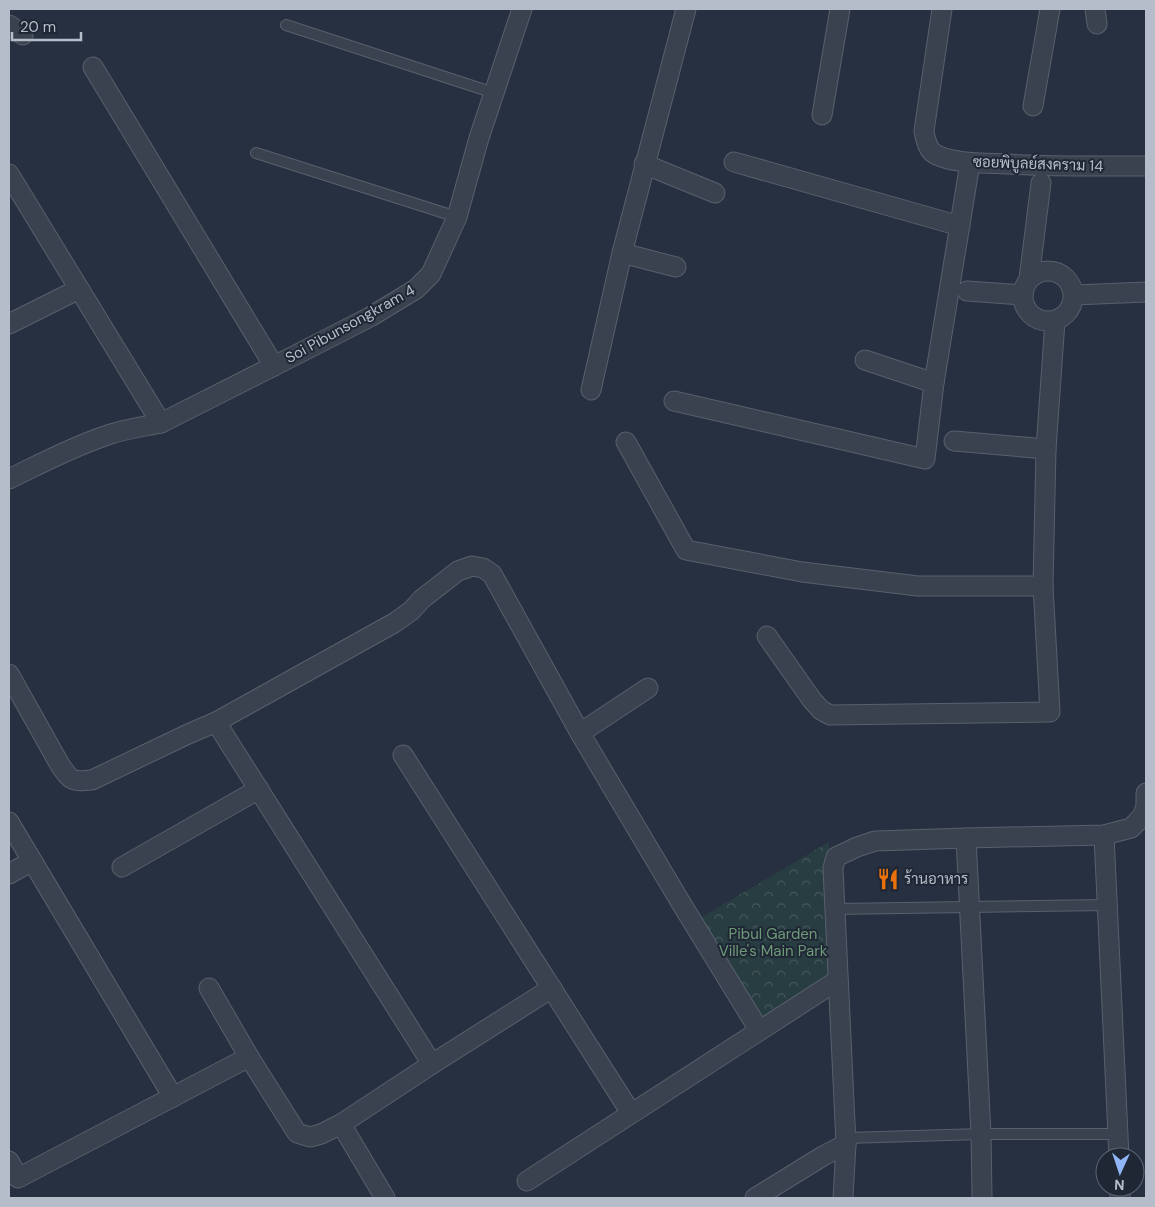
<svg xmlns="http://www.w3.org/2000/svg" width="1155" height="1207" viewBox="0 0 1155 1207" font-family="'DM Sans',Sarabun,sans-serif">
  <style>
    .forest { fill: url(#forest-crowns) }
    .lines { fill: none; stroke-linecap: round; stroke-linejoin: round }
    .lane-casing { stroke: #58606d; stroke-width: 12 }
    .street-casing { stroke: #58606d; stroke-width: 21 }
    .lane { stroke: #3a424f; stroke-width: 10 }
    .street { stroke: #3a424f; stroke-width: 19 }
    .labels { text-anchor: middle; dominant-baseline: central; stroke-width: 4; stroke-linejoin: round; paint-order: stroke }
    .street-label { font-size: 15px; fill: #b6bdca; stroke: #1f2735 }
    .poi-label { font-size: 15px; fill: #b6bdca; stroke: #1f2735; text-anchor: start }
    .park-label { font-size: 15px; fill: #6e9a79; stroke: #1f2735 }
  </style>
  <defs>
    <pattern id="forest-crowns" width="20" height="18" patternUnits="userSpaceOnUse" patternTransform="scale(1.25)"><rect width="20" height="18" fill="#283d41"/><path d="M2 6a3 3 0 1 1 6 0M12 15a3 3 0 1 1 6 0" fill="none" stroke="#45575b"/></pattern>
  </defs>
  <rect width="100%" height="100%" fill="#263040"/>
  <!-- forest -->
  <polygon class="forest" points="829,842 835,977 756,1026 690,924"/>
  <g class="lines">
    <!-- lane casing -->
    <g class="lane-casing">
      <g id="lane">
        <polyline points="286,25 494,93"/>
        <polyline points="256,153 457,217"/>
        <polyline points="835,909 1108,905"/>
        <polyline points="846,1138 981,1134 1119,1134"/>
      </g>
    </g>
    <!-- street casing -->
    <g class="street-casing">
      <g id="street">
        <path d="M942,9l-18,122c1,6 3,16 8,21 15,12 56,11 75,12 47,3 93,2 139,2"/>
        <polyline points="1095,9 1097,24"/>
        <polyline points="9,25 23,35"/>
        <polyline points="93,67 274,366"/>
        <polyline points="1033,106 1050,9"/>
        <polyline points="822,115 840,9"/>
        <polyline points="734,162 960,226"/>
        <polyline points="644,164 715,193"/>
        <polyline points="9,174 161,423"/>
        <polyline points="622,253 676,267"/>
        <circle cx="1048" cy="296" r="25"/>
        <polyline points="1029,279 1041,183"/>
        <polyline points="967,291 1023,295"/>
        <polyline points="1074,295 1146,292"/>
        <polyline points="9,324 79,289"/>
        <polyline points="865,360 934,383"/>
        <polyline points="591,390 622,253 686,9"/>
        <polyline points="674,401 925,459 934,383 970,163"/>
        <polyline points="954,441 1046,449"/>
        <polyline points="626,442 686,550 802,572 918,586 1043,586"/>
        <path d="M9,479c31,-15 63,-32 96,-43 18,-7 37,-9 56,-13l113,-57 96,-49 46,-28 15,-15 26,-57 22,-79 43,-129"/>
        <polyline points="767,636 812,700 821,710 830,715 1050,712 1043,586 1046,449 1055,321"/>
        <path d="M9,674l51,91c11,16 12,17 32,15l94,-45 30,-13 178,-99 17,-12 11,-12 36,-28 14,-5 11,2 9,6 88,159 101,170 78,127"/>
        <polyline points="216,722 432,1064"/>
        <polyline points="580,733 648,688"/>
        <polyline points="403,755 631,1113"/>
        <polyline points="9,822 173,1097"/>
        <polyline points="1104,835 1119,1157"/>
        <polyline points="966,838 981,1134 982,1198"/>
        <polyline points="122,867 259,789"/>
        <polyline points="9,874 32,861"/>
        <polyline points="209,988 249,1057 297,1133 310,1137 321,1134 341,1124 432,1064 552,988"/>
        <polyline points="341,1124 385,1198"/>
        <polyline points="9,1161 18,1178 249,1057"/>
        <polyline points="527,1181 838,980"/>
        <polyline points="1120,1187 1120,1198"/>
        <polyline points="755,1198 823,1156 846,1144"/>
        <polyline points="843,1198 846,1144 833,868 836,857 857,847 875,841 966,838 1104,835 1131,828 1137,822 1143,815 1146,806 1146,793"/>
      </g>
    </g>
    <!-- lane -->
    <use href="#lane" class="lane"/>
    <!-- street -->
    <use href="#street" class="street"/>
  </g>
  <!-- icons -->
  <defs>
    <g id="restaurant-bare" transform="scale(1.725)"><path d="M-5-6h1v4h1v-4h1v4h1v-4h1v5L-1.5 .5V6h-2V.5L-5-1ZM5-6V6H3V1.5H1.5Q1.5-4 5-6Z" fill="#e8710a" stroke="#1f2735" stroke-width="2.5" paint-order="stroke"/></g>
  </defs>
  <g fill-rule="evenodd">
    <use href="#restaurant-bare" x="888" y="879"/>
  </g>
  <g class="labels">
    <!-- street labels -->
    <g class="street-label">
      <text transform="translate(1038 164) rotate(2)">ซอยพิบูลย์สงคราม 14</text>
      <text transform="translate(350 324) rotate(-29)">Soi Pibunsongkram 4</text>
    </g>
    <!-- poi labels -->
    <g class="poi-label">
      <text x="904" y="879">ร้านอาหาร</text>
    </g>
    <!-- park labels -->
    <g class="park-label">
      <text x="773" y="934">Pibul Garden<tspan x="773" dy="17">Ville's Main Park</tspan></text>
    </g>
  </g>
  <!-- border -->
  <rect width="1155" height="1207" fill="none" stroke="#b6bdca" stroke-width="20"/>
  <!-- north arrow -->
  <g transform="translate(1120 1172) rotate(183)"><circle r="24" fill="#1f2735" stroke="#5b6371"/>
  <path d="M0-4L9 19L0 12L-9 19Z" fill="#8fb5f6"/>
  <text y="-8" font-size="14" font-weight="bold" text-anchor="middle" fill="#b6bdca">N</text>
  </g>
  <!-- scale -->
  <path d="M12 32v8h69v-8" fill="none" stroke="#b6bdca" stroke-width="2.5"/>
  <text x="20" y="32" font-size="15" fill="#b6bdca" stroke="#1f2735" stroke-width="4" paint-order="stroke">20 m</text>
</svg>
